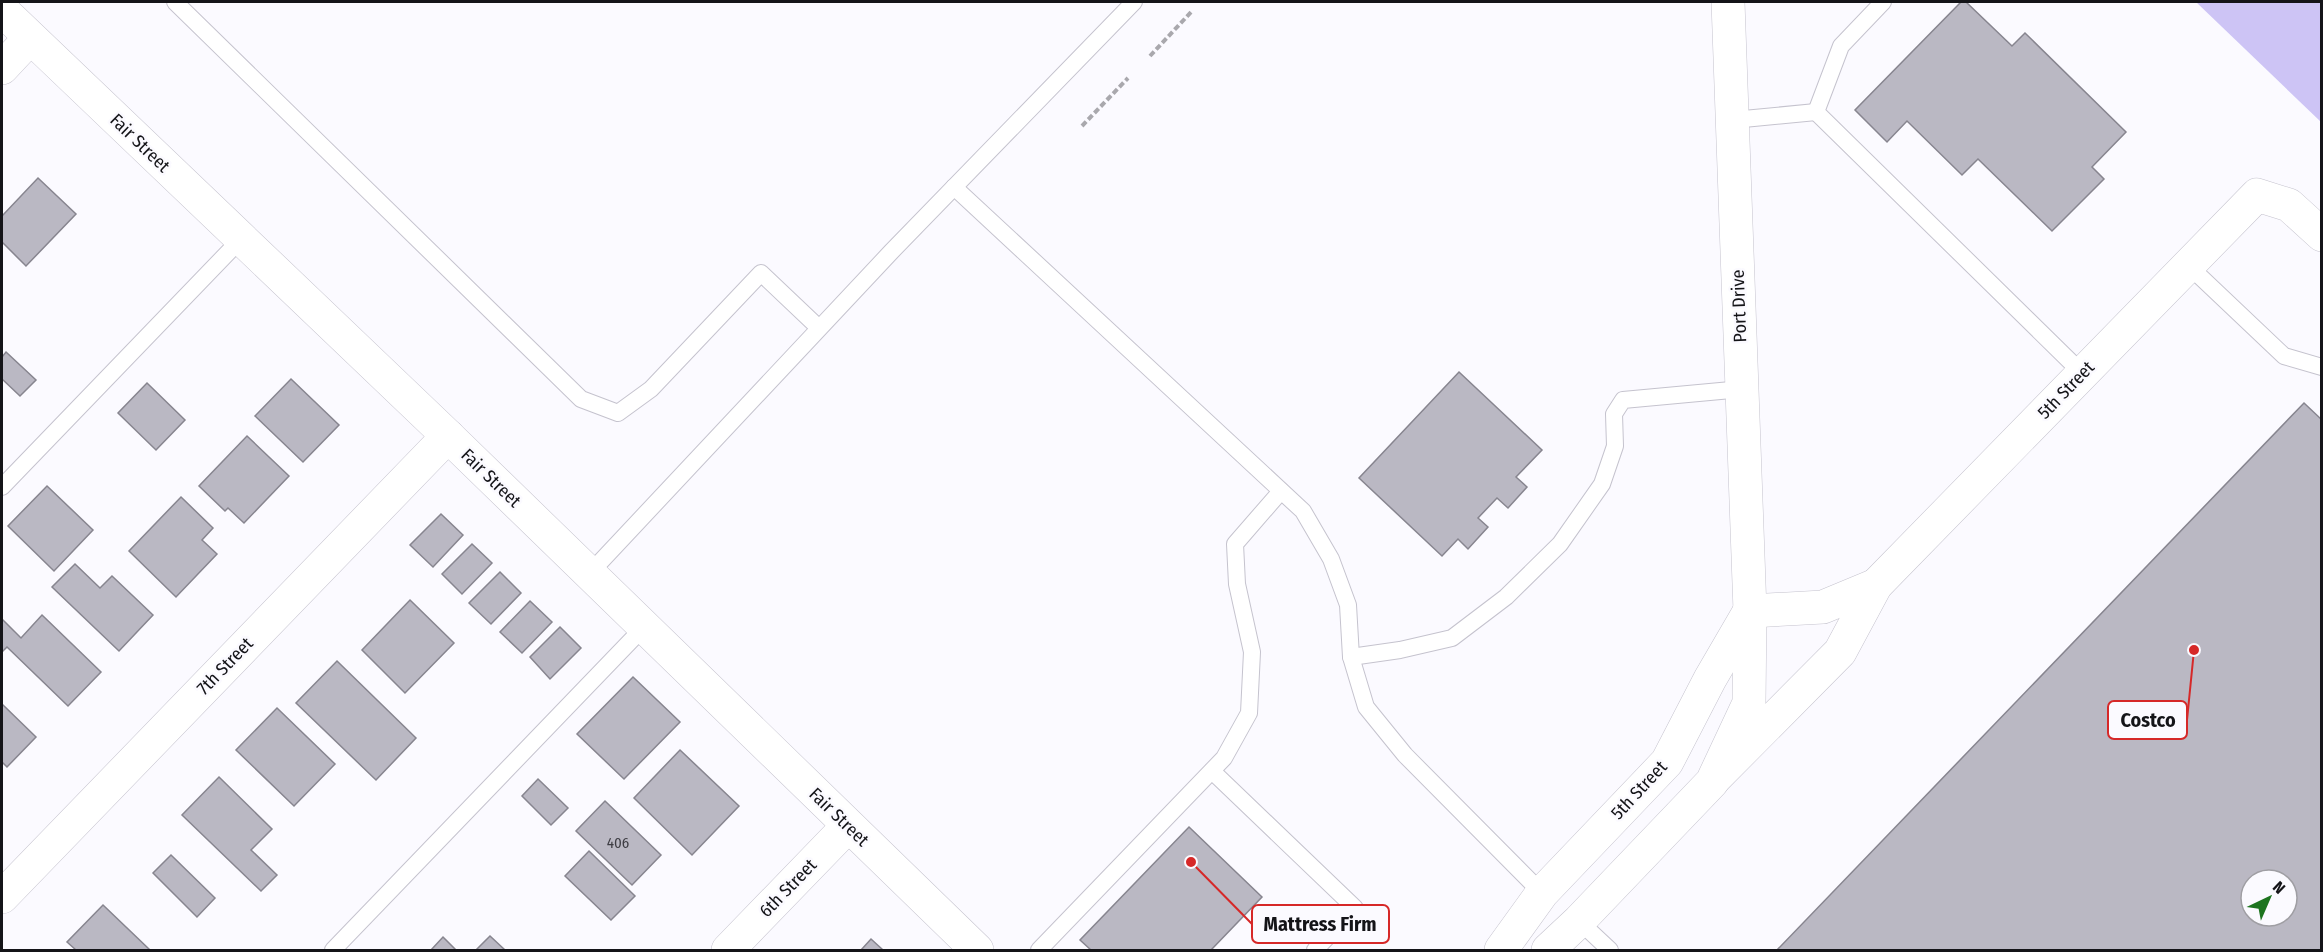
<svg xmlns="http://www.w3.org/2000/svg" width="2323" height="952" viewBox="0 0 2323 952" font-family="'Fira Sans Condensed',sans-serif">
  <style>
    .green { fill: #cdc4f5 }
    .building { fill: #bab8c3; stroke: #87858f; stroke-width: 1.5; fill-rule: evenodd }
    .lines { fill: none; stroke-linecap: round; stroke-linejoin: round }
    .service-casing { stroke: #c5c3ce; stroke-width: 18 }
    .minor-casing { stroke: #c5c3ce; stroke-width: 34 }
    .tertiary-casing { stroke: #c5c3ce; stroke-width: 34 }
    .path { stroke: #a9a8ad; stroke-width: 4; stroke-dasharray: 6 3; stroke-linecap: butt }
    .service { stroke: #fff; stroke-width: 16 }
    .minor { stroke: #fff; stroke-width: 33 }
    .tertiary { stroke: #fff; stroke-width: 33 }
    .labels { text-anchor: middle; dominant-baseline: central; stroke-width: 5; stroke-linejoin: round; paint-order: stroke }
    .number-label { font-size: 15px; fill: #3e3d43 }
    .street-label { font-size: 18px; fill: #141418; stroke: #fbfaff }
    .leader { fill: none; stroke: #d62828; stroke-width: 2 }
    .callout-dot { fill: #d62828; stroke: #fbfaff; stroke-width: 2 }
    .callout { fill: #fbfaff; stroke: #d62828; stroke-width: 2 }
    .callout-label { font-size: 20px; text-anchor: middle; font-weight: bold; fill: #141418 }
  </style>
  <rect width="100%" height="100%" fill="#fbfaff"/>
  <!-- green -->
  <polygon class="green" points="2196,2 2321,2 2321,122"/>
  <!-- building -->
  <g class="building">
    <polygon points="1961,2 1966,2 2012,46 2025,33 2126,132 2092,167 2104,179 2052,231 1978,159 1962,175 1907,121 1887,142 1855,110"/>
    <polygon points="38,178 76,214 26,266 2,242 2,216"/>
    <polygon points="6,352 36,380 20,396 2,379 2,357"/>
    <polygon points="1459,372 1542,450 1516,477 1527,487 1508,508 1497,498 1478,518 1488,527 1468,549 1458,539 1442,556 1359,478"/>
    <polygon points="291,379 339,425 303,462 255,416"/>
    <polygon points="147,383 185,420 156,450 118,413"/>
    <path d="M2304,403l18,17v530h-545zM2251,880h36v36h-36z"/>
    <polygon points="247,436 289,476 244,523 228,508 225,511 199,486"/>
    <polygon points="47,486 93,530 54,571 8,526"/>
    <polygon points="181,497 213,528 202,540 217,554 176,597 129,551"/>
    <polygon points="441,514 463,535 433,567 410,545"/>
    <polygon points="472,544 492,563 462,594 442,574"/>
    <polygon points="75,564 100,588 112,576 153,615 119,651 52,587"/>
    <polygon points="500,572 521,593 491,624 469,603"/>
    <polygon points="410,600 454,643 405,693 362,650"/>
    <polygon points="530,601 552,622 522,653 500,632"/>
    <polygon points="42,615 101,672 68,706 7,647 2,652 2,619 21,638"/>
    <polygon points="560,627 581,648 550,679 530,657"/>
    <polygon points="337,661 416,738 376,780 296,703"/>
    <polygon points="633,677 680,722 624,779 577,734"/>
    <polygon points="2,704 36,737 7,767 2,762"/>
    <polygon points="277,708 335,764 294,806 236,750"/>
    <polygon points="680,750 739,806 692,855 634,798"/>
    <polygon points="219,777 272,829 251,850 277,875 261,891 182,815"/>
    <polygon points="538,779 568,808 551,825 522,796"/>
    <polygon points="605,801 661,855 632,885 576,831"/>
    <polygon points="1189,827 1262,897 1211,950 1091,950 1080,940"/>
    <polygon points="589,851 635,896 611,920 565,876"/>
    <polygon points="171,855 215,898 197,917 153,873"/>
    <polygon points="103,905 150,950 76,950 67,942"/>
    <polygon points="490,936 505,950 476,950"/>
    <polygon points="443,937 456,950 431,950"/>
    <polygon points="871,939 883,950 861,950"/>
  </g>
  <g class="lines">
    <!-- service casing -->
    <g class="service-casing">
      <g id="service">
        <polyline points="175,2 581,399 618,413 651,389 761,273 819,328"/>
        <polyline points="1883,2 1841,46 1816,112 2082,373"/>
        <polyline points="1733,120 1816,112"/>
        <polyline points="954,187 1303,511 1331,559 1348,605 1351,657 1366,707 1405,755 1542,893"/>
        <polyline points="2188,265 2284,356 2322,367"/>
        <polyline points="2,487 241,239"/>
        <polyline points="589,574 891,252 1134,2"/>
        <polyline points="1351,657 1400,650 1452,638 1506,597 1560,544 1602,484 1615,446 1614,414 1623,400 1742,389"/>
        <polyline points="1212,771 1355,908 1315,950"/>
        <polyline points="1579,921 1610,950"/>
        <polyline points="333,950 644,627"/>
        <polyline points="1039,950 1224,758 1249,713 1252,652 1237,584 1235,544 1281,491"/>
      </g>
    </g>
    <!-- minor casing -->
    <g class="minor-casing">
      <g id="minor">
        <polyline points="2,68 30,38"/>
        <polyline points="1750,611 1823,607 1876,585"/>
        <polyline points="1715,778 1840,652 1876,585 2257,195 2289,205 2322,235"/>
        <polyline points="2,897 448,436"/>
        <polyline points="728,950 848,826"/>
      </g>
    </g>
    <!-- tertiary casing -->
    <g class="tertiary-casing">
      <g id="tertiary">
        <polyline points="2,10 448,436 977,950"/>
        <polyline points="1501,950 1542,893 1667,762 1710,679 1749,612"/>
        <polyline points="1548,950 1579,921 1712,782 1749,703 1750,611 1728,2"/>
      </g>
    </g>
    <!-- path -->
    <g class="path">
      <polyline points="1150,56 1193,10"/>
      <polyline points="1082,126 1128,78"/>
    </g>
    <!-- service -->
    <use href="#service" class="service"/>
    <!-- minor -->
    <use href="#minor" class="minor"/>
    <!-- tertiary -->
    <use href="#tertiary" class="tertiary"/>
  </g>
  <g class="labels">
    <!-- number labels -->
    <g class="number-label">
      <text x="618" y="843">406</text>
    </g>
    <!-- street labels -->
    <g class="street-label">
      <text transform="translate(140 143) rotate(44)">Fair Street</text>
      <text transform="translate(1739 306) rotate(-92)">Port Drive</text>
      <text transform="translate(2066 390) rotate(-46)">5th Street</text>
      <text transform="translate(491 478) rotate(44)">Fair Street</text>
      <text transform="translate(225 666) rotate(-46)">7th Street</text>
      <text transform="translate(1639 790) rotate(-47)">5th Street</text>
      <text transform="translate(839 817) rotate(44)">Fair Street</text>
      <text transform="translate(788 888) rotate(-46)">6th Street</text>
    </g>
  </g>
  <!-- callouts -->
  <path class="leader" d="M2194 650L2187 720M1191 862L1252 924"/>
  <g class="callout-dot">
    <circle cx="2194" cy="650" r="6"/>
    <circle cx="1191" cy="862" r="6"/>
  </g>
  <g class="callout">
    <rect x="2108" y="701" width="79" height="38" rx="6"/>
    <rect x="1252" y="905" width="137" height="38" rx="6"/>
  </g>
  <g class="callout-label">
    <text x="2148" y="727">Costco</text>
    <text x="1320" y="931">Mattress Firm</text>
  </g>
  <!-- border -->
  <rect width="2323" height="952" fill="none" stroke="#141418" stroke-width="6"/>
  <!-- north arrow -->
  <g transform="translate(2269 898) rotate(44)"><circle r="28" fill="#fbfaff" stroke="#9f9ea3" stroke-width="1.5"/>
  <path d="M0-4.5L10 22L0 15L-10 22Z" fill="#1d741f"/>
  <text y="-9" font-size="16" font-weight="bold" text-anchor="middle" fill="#141418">N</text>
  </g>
</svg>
